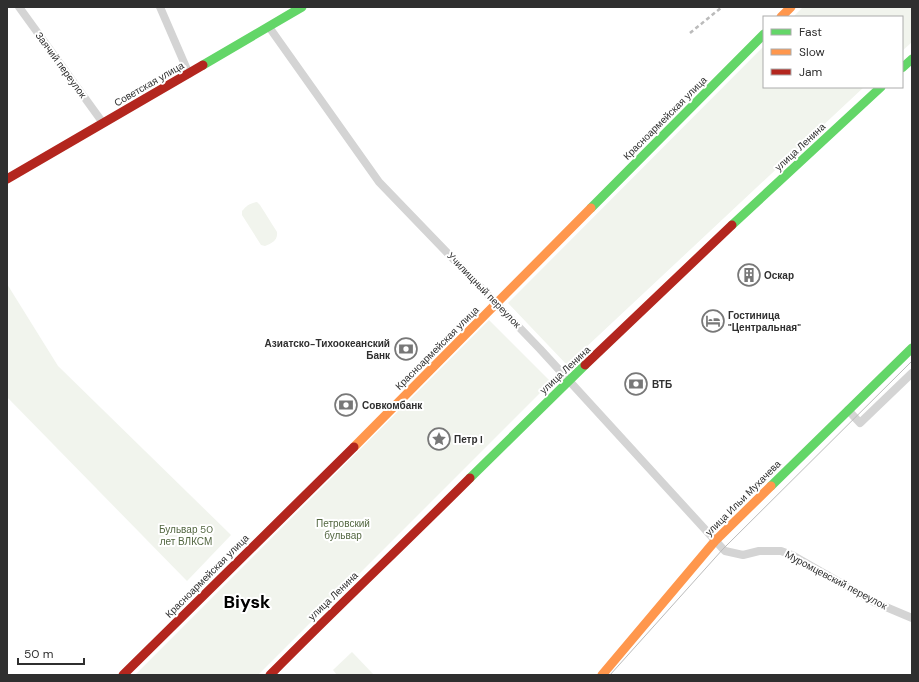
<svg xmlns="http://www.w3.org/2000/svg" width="919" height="682" viewBox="0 0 919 682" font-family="'DM Sans',sans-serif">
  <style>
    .green { fill: #f1f4ed }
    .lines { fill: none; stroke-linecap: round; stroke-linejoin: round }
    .street { stroke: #d4d4d4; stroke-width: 8 }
    .fast { stroke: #63d668; stroke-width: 9 }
    .slow { stroke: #ff974d; stroke-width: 9 }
    .jam { stroke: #b3261e; stroke-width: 9 }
    .tram { stroke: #bbb; stroke-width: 1 }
    .rail { stroke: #bbb; stroke-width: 2.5; stroke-dasharray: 4 3; stroke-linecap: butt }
    .labels { text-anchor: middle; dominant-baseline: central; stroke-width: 4; stroke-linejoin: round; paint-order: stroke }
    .street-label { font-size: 10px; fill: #2f2f2f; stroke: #fff }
    .poi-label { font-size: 10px; font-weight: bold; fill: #2f2f2f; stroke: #fff; text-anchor: start }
    .park-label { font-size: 10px; fill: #536741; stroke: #fff }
    .town-label { font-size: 18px; font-weight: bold; fill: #000; stroke: #fff }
  </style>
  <rect width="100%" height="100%" fill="#fff"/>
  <!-- green -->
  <g class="green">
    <polygon points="803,7 912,7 912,42 902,51 902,17 793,17"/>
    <polygon points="764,46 764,87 864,87 567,365 508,303"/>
    <path d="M257,202l3,3 17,27c1,8 -5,11 -12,14l-4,-1 -19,-30v-4c4,-5 8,-8 15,-9z"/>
    <polygon points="7,284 58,366 231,535 187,581 7,397"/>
    <polygon points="489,320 551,382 258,675 135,675"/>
    <polygon points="352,652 374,675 337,675 333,670"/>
  </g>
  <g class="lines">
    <!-- street -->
    <g class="street">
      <polyline points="19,7 103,123"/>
      <polyline points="160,7 189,74"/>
      <polyline points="269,27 379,182 540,349 723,549 725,551 743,555 759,551 781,551 792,555 874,602 912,618"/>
      <polyline points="848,410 860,423 912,373"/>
    </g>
    <!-- fast -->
    <g class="fast">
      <polyline points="203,65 302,7"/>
      <polyline points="902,68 912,59"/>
      <polyline points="591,208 764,34"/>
      <polyline points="732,225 881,87"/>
      <polyline points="470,478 585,365"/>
      <polyline points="771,486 912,348"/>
    </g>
    <!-- slow -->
    <g class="slow">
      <polyline points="781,17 791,7"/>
      <polyline points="354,447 591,208"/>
      <polyline points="602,675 715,541 771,486"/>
    </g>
    <!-- jam -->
    <g class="jam">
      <polyline points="7,179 203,65"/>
      <polyline points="585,365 732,225"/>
      <polyline points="123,675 354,447"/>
      <path d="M270,675c66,-67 134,-131 200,-197"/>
    </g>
    <!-- tram -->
    <polyline class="tram" points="610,675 723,549 912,361"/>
    <!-- rail -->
    <polyline class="rail" points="690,33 722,7"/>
  </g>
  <!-- icons -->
  <defs>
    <g id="building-ring" transform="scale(1.15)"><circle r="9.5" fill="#fff" stroke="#787878" stroke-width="1.5"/><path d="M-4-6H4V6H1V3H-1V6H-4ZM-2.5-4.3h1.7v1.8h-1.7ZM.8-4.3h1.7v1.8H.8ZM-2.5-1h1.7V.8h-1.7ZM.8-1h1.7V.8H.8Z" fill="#787878"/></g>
    <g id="hotel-ring" transform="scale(1.15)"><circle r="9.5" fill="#fff" stroke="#787878" stroke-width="1.5"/><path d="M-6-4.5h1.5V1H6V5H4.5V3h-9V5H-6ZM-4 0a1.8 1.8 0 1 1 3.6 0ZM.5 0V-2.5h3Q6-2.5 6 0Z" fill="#787878"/></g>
    <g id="bank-ring" transform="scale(1.15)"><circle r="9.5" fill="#fff" stroke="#787878" stroke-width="1.5"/><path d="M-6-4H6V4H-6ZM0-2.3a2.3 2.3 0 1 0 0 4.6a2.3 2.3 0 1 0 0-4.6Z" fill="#787878"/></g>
    <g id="sight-ring" transform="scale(1.15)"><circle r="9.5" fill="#fff" stroke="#787878" stroke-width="1.5"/><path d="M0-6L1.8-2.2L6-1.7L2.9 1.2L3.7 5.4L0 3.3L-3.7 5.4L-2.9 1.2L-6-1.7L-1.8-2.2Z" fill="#787878"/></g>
  </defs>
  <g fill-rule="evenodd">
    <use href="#building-ring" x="749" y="275"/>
    <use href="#hotel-ring" x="713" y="321"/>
    <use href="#bank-ring" x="406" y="349"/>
    <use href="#bank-ring" x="636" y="384"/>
    <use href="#bank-ring" x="346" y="405"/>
    <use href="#sight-ring" x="439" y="439"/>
  </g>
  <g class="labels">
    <!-- street labels -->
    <g class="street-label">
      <text transform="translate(61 65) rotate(54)">Заячий переулок</text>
      <text transform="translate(149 84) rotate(-30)">Советская улица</text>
      <text transform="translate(665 118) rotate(-45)">Красноармейская улица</text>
      <text transform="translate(800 147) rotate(-43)">улица Ленина</text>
      <text transform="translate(484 290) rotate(46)">Училищный переулок</text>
      <text transform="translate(437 348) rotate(-45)">Красноармейская улица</text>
      <text transform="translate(565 370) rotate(-43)">улица Ленина</text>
      <text transform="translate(743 498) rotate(-45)">улица Ильи Мухачева</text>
      <text transform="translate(207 576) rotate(-45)">Красноармейская улица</text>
      <text transform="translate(836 580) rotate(28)">Муромцевский переулок</text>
      <text transform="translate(333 596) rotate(-44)">улица Ленина</text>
    </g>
    <!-- poi labels -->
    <g class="poi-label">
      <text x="764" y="275">Оскар</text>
      <text x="728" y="315">Гостиница<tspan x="728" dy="12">"Центральная"</tspan></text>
      <text x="390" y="343" text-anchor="end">Азиатско-Тихоокеанский<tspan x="390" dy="12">Банк</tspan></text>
      <text x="652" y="384">ВТБ</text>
      <text x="362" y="405">Совкомбанк</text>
      <text x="454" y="439">Петр I</text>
    </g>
    <!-- park labels -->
    <g class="park-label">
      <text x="343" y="523">Петровский<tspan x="343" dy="12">бульвар</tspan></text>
      <text x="186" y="529">Бульвар 50<tspan x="186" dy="12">лет ВЛКСМ</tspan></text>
    </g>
    <!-- town labels -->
    <g class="town-label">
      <text x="247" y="602">Biysk</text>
    </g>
  </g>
  <!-- border -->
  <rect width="919" height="682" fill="none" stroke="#2f2f2f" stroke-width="16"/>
  <!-- legend -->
  <rect x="763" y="16" width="140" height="72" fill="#ffffff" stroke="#acacac"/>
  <rect x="771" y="29" width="20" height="6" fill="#63d668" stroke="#acacac"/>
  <text x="799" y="36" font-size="12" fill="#2f2f2f">Fast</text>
  <rect x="771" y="49" width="20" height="6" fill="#ff974d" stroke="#acacac"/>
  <text x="799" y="56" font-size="12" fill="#2f2f2f">Slow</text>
  <rect x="771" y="69" width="20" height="6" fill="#b3261e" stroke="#acacac"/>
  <text x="799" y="76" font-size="12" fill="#2f2f2f">Jam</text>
  <!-- scale -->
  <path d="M18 658v6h66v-6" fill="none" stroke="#2f2f2f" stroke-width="2"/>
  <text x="24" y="658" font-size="12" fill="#2f2f2f" stroke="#ffffff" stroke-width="3" paint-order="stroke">50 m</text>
</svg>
